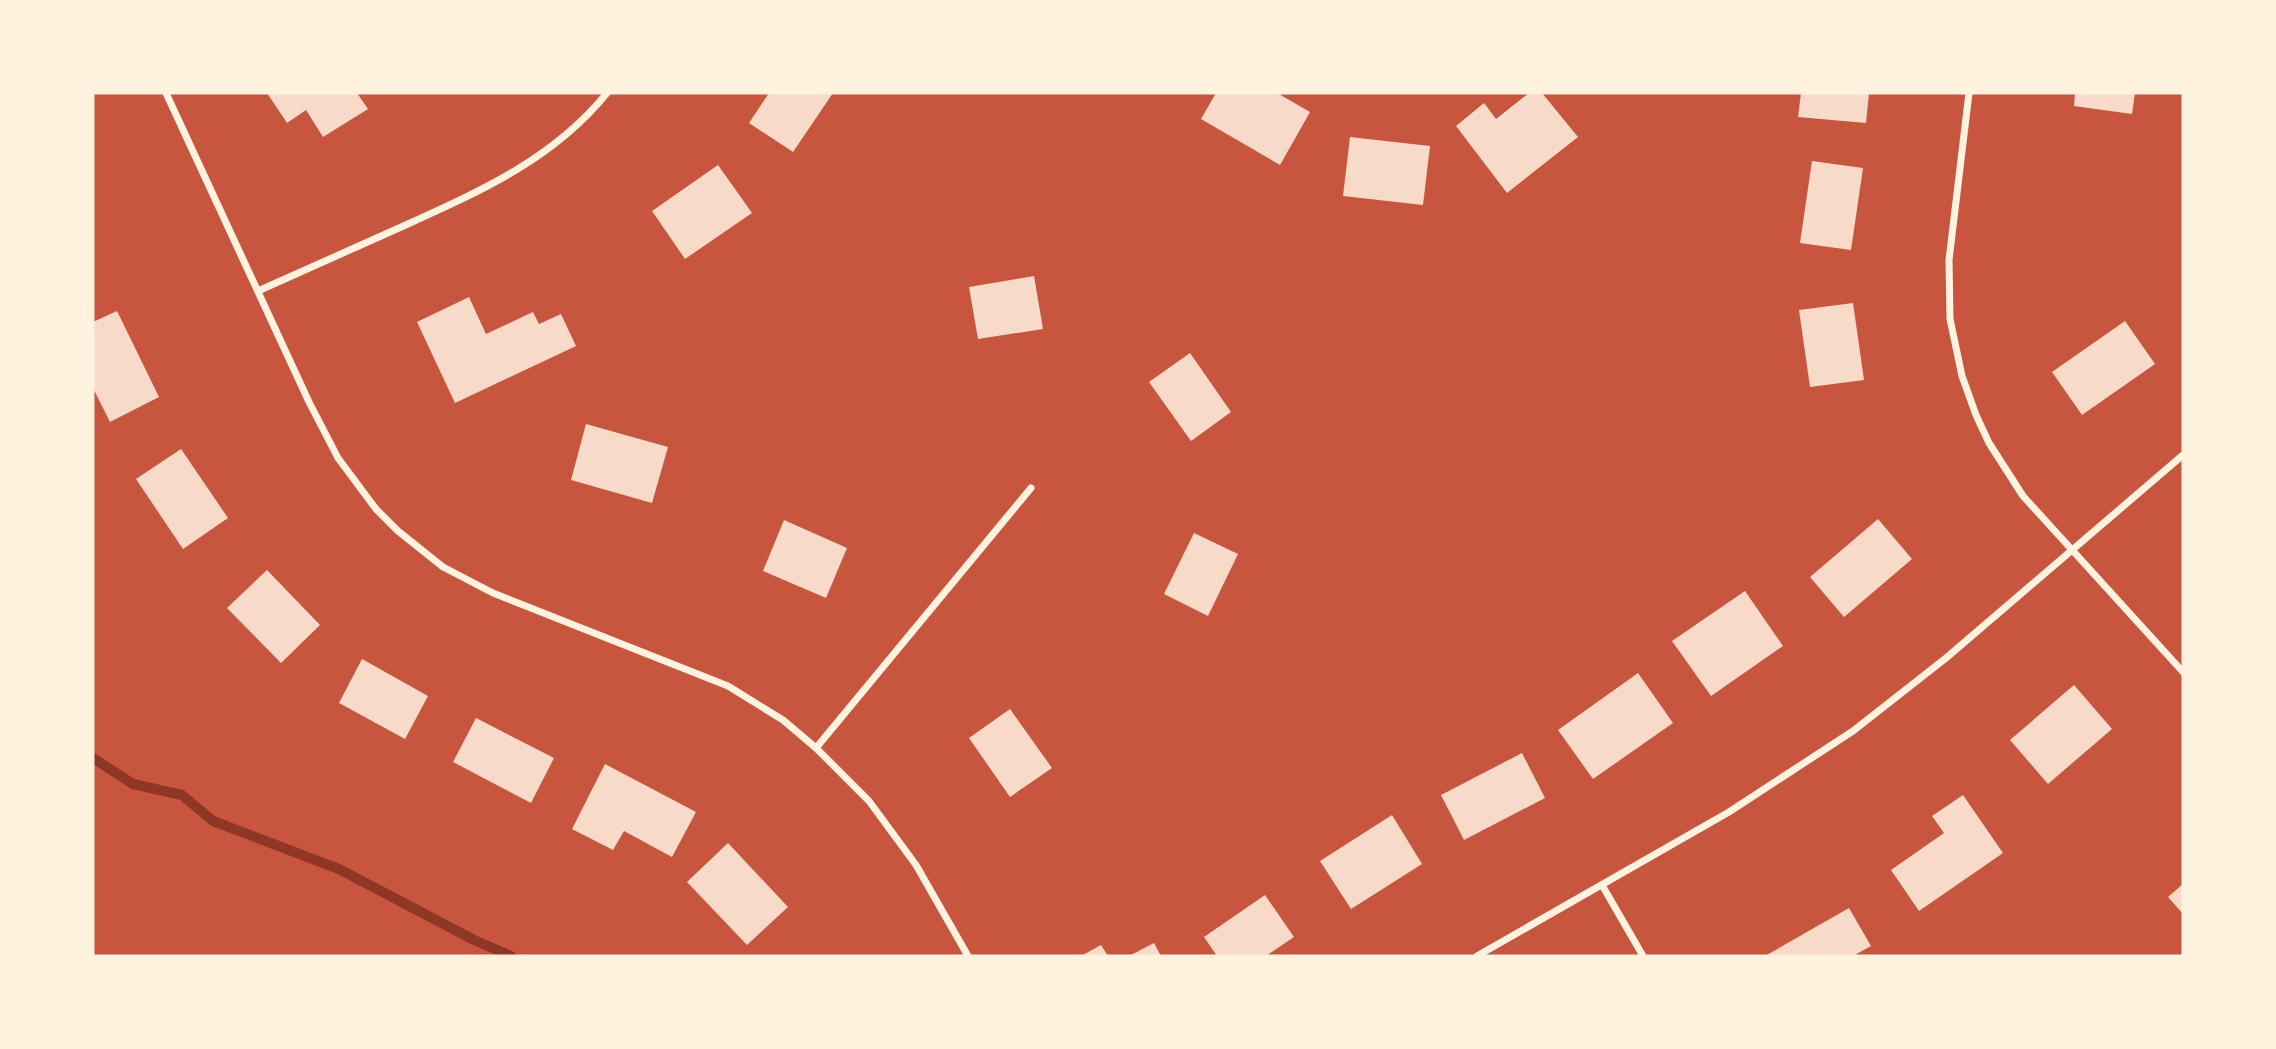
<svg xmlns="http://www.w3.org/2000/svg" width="2276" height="1049" viewBox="0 0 2276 1049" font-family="'Times New Roman',serif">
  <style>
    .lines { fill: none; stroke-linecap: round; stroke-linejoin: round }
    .stream { stroke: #8f3625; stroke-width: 10 }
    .building { fill: #f7dbc8 }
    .minor { stroke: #fff3e0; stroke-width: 7 }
  </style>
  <rect width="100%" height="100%" fill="#c8553d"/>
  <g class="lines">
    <!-- stream -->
    <polyline class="stream" points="93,758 133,784 182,795 213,821 339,869 474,940 511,956"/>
  </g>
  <!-- building -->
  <g class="building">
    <polygon points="267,93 357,93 368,109 323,137 306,110 287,123"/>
    <polygon points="769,93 833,93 793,152 749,123"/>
    <polygon points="1216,93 1277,93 1310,112 1280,165 1201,119"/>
    <polygon points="1529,93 1542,93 1578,137 1507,193 1456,126 1484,103 1496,119"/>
    <polygon points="1801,93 1869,93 1866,123 1798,117"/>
    <polygon points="2075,93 2135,93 2132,114 2074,106"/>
    <polygon points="1350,137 1430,146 1423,205 1343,196"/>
    <polygon points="1812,161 1863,168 1851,250 1800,243"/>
    <polygon points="718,165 752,213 685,259 652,211"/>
    <polygon points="1034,276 1043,329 978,339 969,287"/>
    <polygon points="469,297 486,334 533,312 539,324 561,314 576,346 455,403 417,322"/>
    <polygon points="1853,303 1864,380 1810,387 1799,310"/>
    <polygon points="117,311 159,397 110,422 93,388 93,322"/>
    <polygon points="2125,321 2155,364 2082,415 2052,372"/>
    <polygon points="1190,353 1231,412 1191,441 1149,382"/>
    <polygon points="586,424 668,447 652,503 571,480"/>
    <polygon points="181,449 228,518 183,549 136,479"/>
    <polygon points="1878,519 1912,559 1844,617 1810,577"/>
    <polygon points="784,520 847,548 826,598 763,571"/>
    <polygon points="1194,533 1238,554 1208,616 1164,594"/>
    <polygon points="267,570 320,625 281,663 227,608"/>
    <polygon points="1745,591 1783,646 1711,696 1672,641"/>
    <polygon points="362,659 428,696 405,739 339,703"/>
    <polygon points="1638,673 1673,723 1593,779 1558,730"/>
    <polygon points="2074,685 2112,729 2048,784 2010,740"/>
    <polygon points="1010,709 1052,768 1010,797 969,738"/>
    <polygon points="476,718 554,758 531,803 453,762"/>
    <polygon points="1522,753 1545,798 1464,840 1441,795"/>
    <polygon points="605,764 696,812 672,857 624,831 613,850 572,829"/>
    <polygon points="1963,795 2003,853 1919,911 1891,870 1944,833 1932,816"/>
    <polygon points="1392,815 1422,864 1351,909 1320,861"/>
    <polygon points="728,843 788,907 747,945 687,882"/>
    <polygon points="2183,884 2183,914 2168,897"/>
    <polygon points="1265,895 1294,937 1266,956 1217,956 1204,937"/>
    <polygon points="1849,908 1871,946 1853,956 1765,956"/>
    <polygon points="1154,943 1161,956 1129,956"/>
    <polygon points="1101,945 1108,956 1081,956"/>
  </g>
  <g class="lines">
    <!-- minor -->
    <g class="minor">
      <polyline points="166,93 309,402 338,458 376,509 398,531 443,567 493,593 728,686 783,720 816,748 869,801 916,865 968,956"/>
      <polyline points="1969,93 1949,260 1950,319 1962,376 1976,415 1989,443 2023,496 2183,672"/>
      <path d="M258,291c47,-21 94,-42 141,-63 77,-35 153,-67 208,-135"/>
      <polyline points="816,748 1031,488"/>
      <polyline points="1602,885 1643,956"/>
      <polyline points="1477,956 1729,812 1853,731 1946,658 2183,455"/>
    </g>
  </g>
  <!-- border -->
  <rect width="2276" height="1049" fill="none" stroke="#fff3e0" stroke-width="189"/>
</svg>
